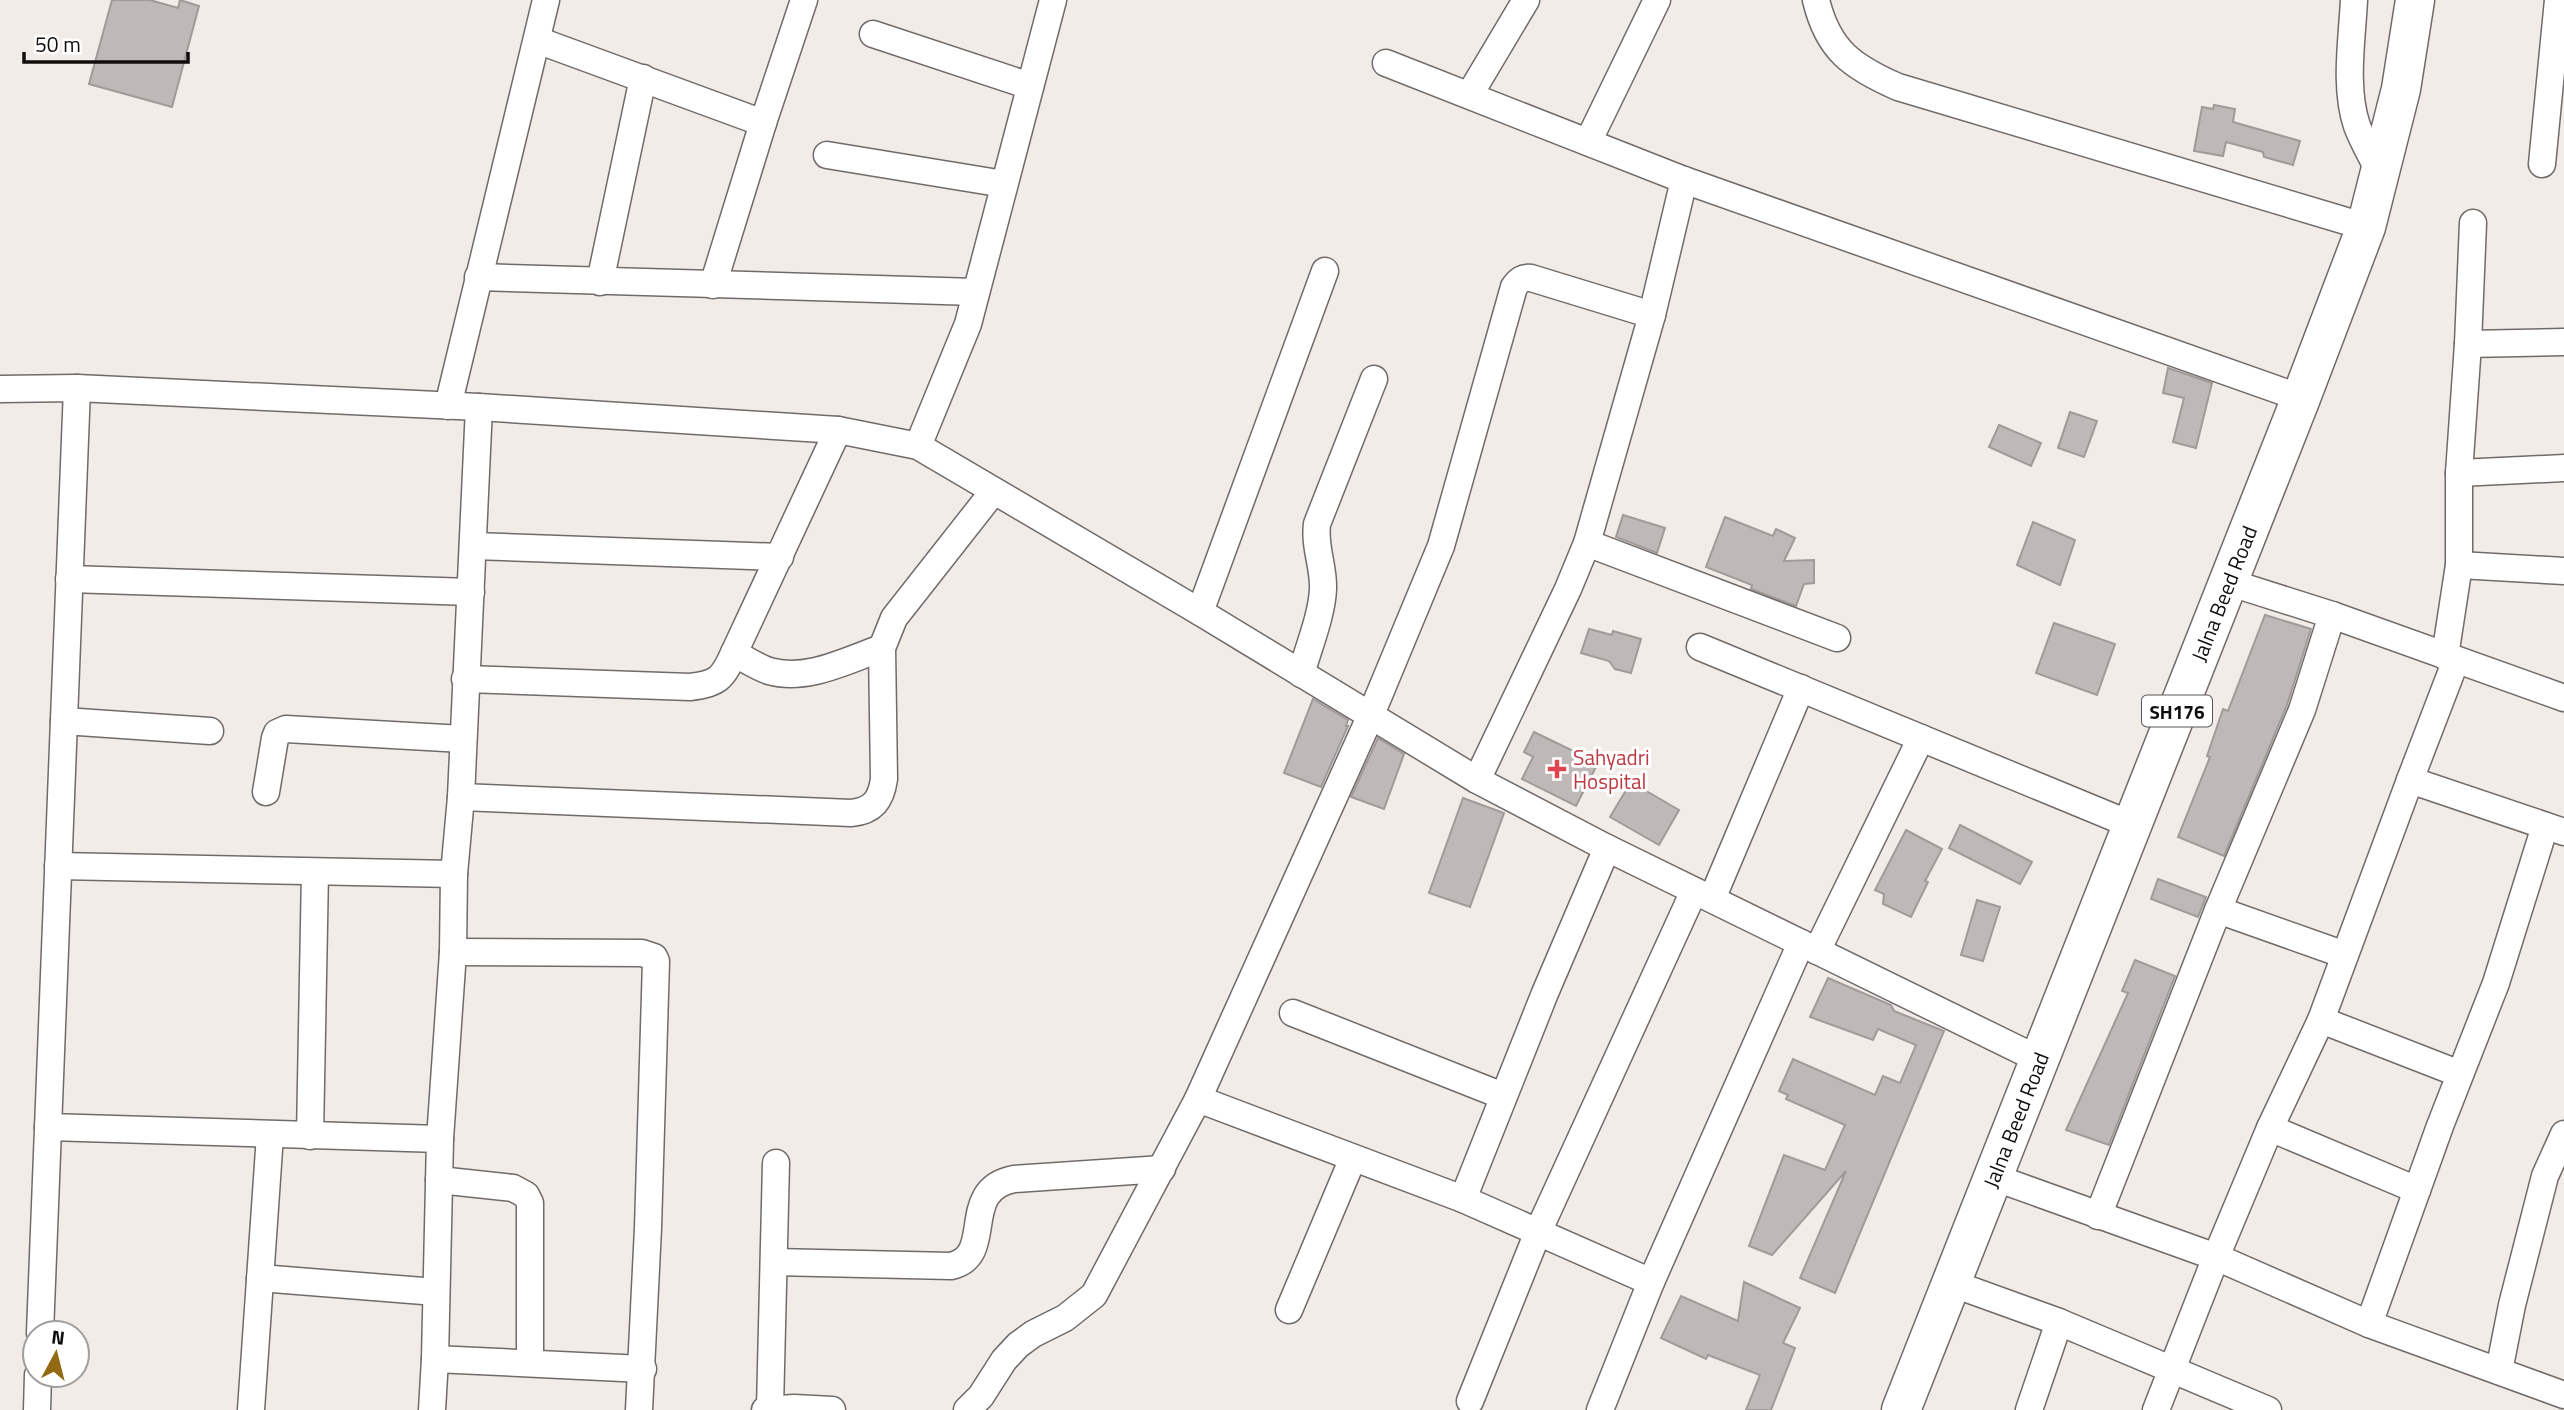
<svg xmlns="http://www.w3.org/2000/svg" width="2564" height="1410" viewBox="0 0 2564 1410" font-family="'Titillium Web',sans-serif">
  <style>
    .building { fill: #beb8b6; stroke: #a09a98; stroke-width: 2 }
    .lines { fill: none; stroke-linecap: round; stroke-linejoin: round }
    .street-casing { stroke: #706b68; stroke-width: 29 }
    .primary-casing { stroke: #706b68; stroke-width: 41 }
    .street { stroke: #fff; stroke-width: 26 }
    .primary { stroke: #fff; stroke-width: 38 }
    .health-dot { fill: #e0444e; stroke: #fff; stroke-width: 2.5 }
    .labels { text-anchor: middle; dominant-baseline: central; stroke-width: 6; stroke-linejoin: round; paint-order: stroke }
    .shield { fill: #fff; stroke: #585656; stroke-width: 2 }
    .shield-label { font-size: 19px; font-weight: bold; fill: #100e0d }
    .street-label { font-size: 21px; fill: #100e0d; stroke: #fff }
    .health-label { font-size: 21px; fill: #be3a42; stroke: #fff; text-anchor: start }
  </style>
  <rect width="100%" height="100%" fill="#f2ece9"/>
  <!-- building -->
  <g class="building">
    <polygon points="112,0 150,0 178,8 180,0 199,6 172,107 89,84"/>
    <polygon points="2214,105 2235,109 2233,122 2300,141 2293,165 2264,157 2263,152 2226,142 2223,156 2194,151 2202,107 2213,109"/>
    <polygon points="2168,368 2212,383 2196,448 2173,442 2184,398 2163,393"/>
    <polygon points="2070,412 2097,421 2084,457 2058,448"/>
    <polygon points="1999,425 2041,443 2031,466 1989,447"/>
    <polygon points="1623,515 1665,528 1657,553 1616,537"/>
    <polygon points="1725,517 1773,536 1776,529 1795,538 1784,561 1814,560 1814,583 1804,584 1796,606 1751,589 1752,585 1706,567"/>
    <polygon points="2033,522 2075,540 2060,585 2017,565"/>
    <polygon points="2265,615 2311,629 2287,705 2224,856 2178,837 2210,757 2207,756 2223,709 2228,711"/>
    <polygon points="2054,623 2115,644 2097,695 2036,673"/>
    <polygon points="1589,629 1612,635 1613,631 1641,639 1631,673 1615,669 1609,661 1581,653"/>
    <polygon points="1313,699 1348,720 1346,726 1348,726 1321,787 1284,773"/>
    <polygon points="1534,732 1598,763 1576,806 1522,779 1533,757 1524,752"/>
    <polygon points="1378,738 1404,754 1384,809 1351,797"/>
    <polygon points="1631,782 1679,810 1659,845 1610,817"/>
    <polygon points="1463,798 1504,813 1470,907 1429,893"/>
    <polygon points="1960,825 2032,862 2020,884 1949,848"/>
    <polygon points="1906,830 1942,849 1925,881 1928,882 1911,917 1883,904 1884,894 1875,890"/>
    <polygon points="2158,879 2206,897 2198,917 2151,899"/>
    <polygon points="1977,900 2000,907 1983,961 1961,955"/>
    <polygon points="2135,960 2175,976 2109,1145 2066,1130 2128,993 2122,991"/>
    <polygon points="1828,978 1891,1005 1894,1011 1944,1031 1835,1293 1800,1278 1846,1171 1772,1255 1749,1246 1784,1155 1825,1170 1845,1125 1786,1099 1788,1095 1779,1091 1793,1059 1875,1095 1883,1076 1900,1083 1916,1045 1878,1029 1873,1040 1810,1017"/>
    <polygon points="1744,1282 1800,1308 1783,1343 1795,1348 1771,1410 1746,1410 1760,1375 1708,1355 1706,1359 1661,1338 1681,1296 1738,1321"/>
  </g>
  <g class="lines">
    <!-- street casing -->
    <g class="street-casing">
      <g id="street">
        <path d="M1816,0c12,50 36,67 82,87l468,140"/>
        <path d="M2354,0c-2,40 -10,88 3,126 6,16 15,31 22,45"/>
        <polyline points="873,34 1030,86"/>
        <polyline points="537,40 763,123"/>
        <polyline points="1386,63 1684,180 2301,398"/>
        <polyline points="1470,94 1526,0"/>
        <polyline points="1588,142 1657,0"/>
        <polyline points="827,155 1004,184"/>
        <polyline points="2542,164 2558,0"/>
        <polyline points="478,277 976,292"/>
        <polyline points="600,282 643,78"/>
        <polyline points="713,285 763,123 804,0"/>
        <path d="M1652,315l-121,-37c-8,-1 -12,2 -17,9l-73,259 -71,171 -172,382 265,100 188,83 150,-339"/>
        <polyline points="2468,344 2564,342"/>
        <polyline points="0,389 77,388 479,407 838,430 918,446 1200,612 1477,780 1607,848 2040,1060"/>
        <polyline points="448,406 546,0"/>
        <polyline points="918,446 968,324 1053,0"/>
        <polyline points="2459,473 2564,468"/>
        <polyline points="1587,543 1837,638"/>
        <polyline points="473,546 780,557"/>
        <polyline points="2459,565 2564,571"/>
        <polyline points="69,579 471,592"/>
        <polyline points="2228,582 2332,615 2564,698"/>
        <polyline points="1200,612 1325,271"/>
        <polyline points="1700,647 2132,825"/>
        <path d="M734,653c11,6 23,14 35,18 38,11 78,-11 113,-23"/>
        <polyline points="2445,656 2459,565 2459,473 2468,344 2473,223"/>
        <path d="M1301,674c7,-25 21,-59 22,-85 1,-22 -9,-42 -6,-65l57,-145"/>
        <path d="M465,679l225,8c28,-3 33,-9 44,-34l104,-223"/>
        <polyline points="64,721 210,731"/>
        <polyline points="1477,780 1568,589 1587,543 1652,315 1684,180"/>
        <polyline points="2410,780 2456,660"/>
        <polyline points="266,792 275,738 277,733 286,729 463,739"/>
        <path d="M461,797l390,16c22,-2 30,-13 33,-34l-2,-131 12,-30 99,-126"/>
        <polyline points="58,866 454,874"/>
        <polyline points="1712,899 1801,688"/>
        <polyline points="2218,910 2345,955"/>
        <polyline points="1817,951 1921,738"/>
        <polyline points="453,952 642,953 654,957 656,961 648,1228 639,1410"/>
        <polyline points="1293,1013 1503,1096"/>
        <polyline points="2321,1020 2460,1074"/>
        <polyline points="48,1127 440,1139"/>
        <polyline points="2270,1128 2417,1190"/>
        <polyline points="310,1136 315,872"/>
        <polyline points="1993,1177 2216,1257 2270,1128 2321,1020 2410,780 2564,832"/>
        <polyline points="439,1180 513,1188 526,1195 530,1203 530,1363"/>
        <polyline points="1463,1199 1545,993 1607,848"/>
        <polyline points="2098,1216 2218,910 2302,710 2332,615"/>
        <path d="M774,1262l177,4c46,-10 6,-76 63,-87l148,-10"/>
        <polyline points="260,1278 436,1292"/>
        <polyline points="1951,1283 2059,1322 2268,1410"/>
        <polyline points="1289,1310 1353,1158"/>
        <polyline points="2369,1324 2564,1395"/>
        <polyline points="40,1333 77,388"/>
        <polyline points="435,1359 643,1369"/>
        <polyline points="2499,1371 2512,1305 2545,1176 2564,1134"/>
        <polyline points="1470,1401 1538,1232 1694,891"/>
        <polyline points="770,1408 776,1163"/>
        <polyline points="37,1410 38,1375"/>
        <polyline points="251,1410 270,1135"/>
        <polyline points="432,1410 435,1359 440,1139 453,952 454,874 461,797 479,407"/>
        <polyline points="765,1410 794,1408 832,1410"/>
        <polyline points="967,1410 981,1396 1004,1360 1018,1345 1033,1334 1065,1318 1094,1295 1198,1099"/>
        <polyline points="1600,1410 1651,1282"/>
        <polyline points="2029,1410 2059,1322"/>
        <polyline points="2156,1410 2216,1257 2369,1324 2440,1126 2496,983 2545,826"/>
      </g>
    </g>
    <!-- primary casing -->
    <g class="primary-casing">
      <g id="primary">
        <path id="s1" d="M1901,1410l400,-1012 65,-171 35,-138 14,-89"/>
      </g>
    </g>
    <!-- street -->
    <use href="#street" class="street"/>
    <!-- primary -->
    <use href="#primary" class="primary"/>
  </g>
  <!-- markers -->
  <path class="health-dot" d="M1553.5 758.5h7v7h7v7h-7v7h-7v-7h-7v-7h7z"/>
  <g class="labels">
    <!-- shield labels -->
    <rect class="shield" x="2142" y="695.5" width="70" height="31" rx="5"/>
    <g class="shield-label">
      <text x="2177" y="711">SH176</text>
    </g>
    <!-- street labels -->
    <g class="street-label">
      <text stroke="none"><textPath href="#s1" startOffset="878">Jalna Beed Road</textPath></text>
      <text stroke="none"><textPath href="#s1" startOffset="312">Jalna Beed Road</textPath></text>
    </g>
    <!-- health labels -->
    <g class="health-label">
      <text x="1573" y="757">Sahyadri<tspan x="1573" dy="24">Hospital</tspan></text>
    </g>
  </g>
  <!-- north arrow -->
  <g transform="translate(56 1354) rotate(7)"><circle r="33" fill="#ffffff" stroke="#9f9f9e" stroke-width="2"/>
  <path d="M0-5L12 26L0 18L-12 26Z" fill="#936913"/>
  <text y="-10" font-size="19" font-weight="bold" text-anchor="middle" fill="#100e0d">N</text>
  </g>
  <!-- scale -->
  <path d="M24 52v10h164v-10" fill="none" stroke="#100e0d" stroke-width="3.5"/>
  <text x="35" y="52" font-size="21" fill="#100e0d" stroke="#ffffff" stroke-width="5" paint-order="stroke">50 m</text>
</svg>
